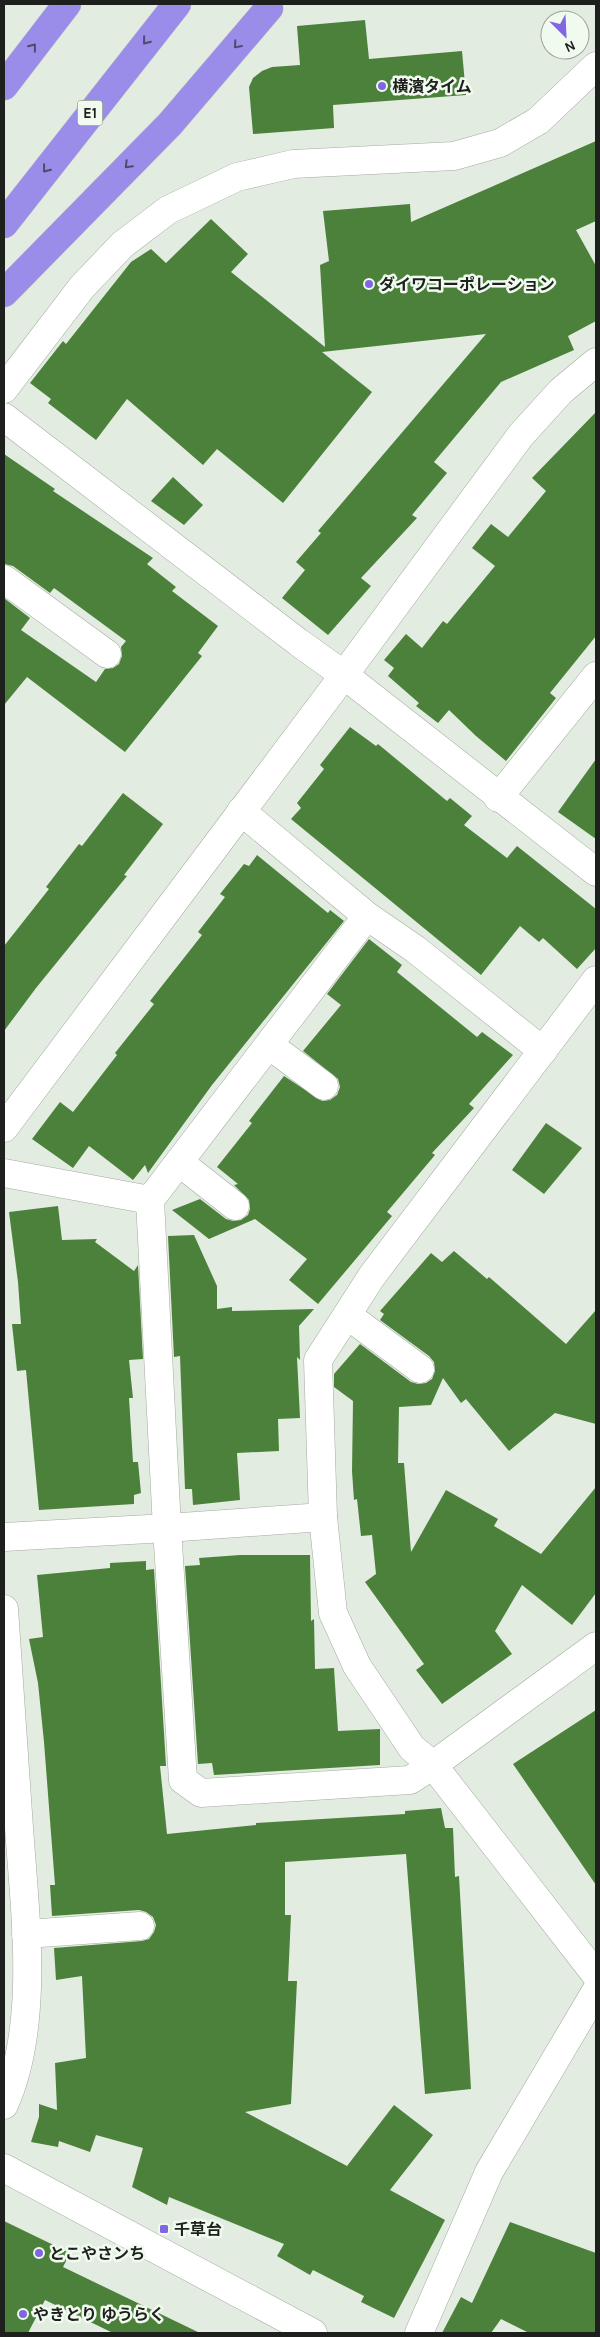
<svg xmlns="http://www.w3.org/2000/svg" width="600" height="2337" viewBox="0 0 600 2337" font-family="Karla,'Noto Sans JP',sans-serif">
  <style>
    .building { fill: #4c813b }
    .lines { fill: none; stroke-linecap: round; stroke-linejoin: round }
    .minor-casing { stroke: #a3aba1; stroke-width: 29 }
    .tertiary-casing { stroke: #a3aba1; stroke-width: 29 }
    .motorway-casing { stroke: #c9c9c9; stroke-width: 29 }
    .minor { stroke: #fff; stroke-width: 28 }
    .tertiary { stroke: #fff; stroke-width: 28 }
    .motorway { stroke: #9a8ce9; stroke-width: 28 }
    .oneway { stroke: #4f4b6e }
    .poi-dot { fill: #8066e2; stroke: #f1faee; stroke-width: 2 }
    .labels { text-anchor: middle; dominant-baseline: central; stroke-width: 5; stroke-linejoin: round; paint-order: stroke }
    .shield { fill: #f1faee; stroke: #5d615b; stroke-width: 1 }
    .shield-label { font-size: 15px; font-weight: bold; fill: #1d201c }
    .poi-label { font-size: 16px; font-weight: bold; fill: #1d201c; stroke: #f1faee; text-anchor: start }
  </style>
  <rect width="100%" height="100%" fill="#e3ece1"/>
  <!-- building -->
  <g class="building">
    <polygon points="365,20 369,59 462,51 466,95 333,105 334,128 253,134 249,87 253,78 262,71 272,67 300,65 297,26"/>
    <polygon points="596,141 596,221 576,230 596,266 596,321 568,336 574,350 501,382 434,462 447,473 412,515 417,518 361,578 371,586 328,635 282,598 305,570 296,562 321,533 318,531 486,334 322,352 372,392 283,503 217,449 203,465 127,399 96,440 48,403 51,399 30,383 63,341 66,344 131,262 151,249 166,263 211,219 248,254 231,272 325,347 320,265 329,261 323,211 410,204 411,222"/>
    <polygon points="596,412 596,636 550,693 556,698 506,761 476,736 449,710 438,723 416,706 419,703 388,676 394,668 384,660 406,634 422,648 443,621 447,624 495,566 472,548 491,524 508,537 546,491 532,478"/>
    <polygon points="4,454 55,489 53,491 153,558 147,564 176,587 172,591 218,626 198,653 202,656 125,752 27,677 4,705 4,598 30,618 21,630 96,682 105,669 113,668 119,664 122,656 121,647 126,641 54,588 50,593 13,566 4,564"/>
    <polygon points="173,477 203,505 184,525 151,501"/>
    <polygon points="350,727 376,746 378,744 447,801 450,798 472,816 464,825 507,858 517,846 596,909 596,948 577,969 543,938 539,942 520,926 481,975 291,819 301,808 297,803 324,769 320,765"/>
    <polygon points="596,759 596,839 558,812"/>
    <polygon points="123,793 163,824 124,875 127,876 36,988 4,1031 4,946 49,889 46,887 79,844 82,846"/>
    <polygon points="257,855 328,913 330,910 344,921 212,1085 148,1173 145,1165 133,1180 89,1146 73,1168 32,1139 60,1102 73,1112 117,1055 115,1053 154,1004 150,1001 202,935 198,932 225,897 220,894 244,864 249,866"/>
    <polygon points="369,939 402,965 397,972 477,1037 482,1032 513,1055 469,1104 474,1108 432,1153 435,1155 387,1212 392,1216 318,1304 289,1280 307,1259 255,1219 209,1239 172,1210 200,1199 226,1219 233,1221 241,1220 248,1215 250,1209 249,1200 234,1185 238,1184 217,1167 252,1123 249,1121 284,1076 322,1101 330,1100 337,1095 340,1087 338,1079 303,1051 341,1005 327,994"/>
    <polygon points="546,1123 582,1148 544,1194 512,1170"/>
    <polygon points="58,1206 62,1240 97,1239 95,1242 134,1271 138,1265 143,1359 129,1360 133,1398 129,1398 133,1462 138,1462 141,1493 134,1495 134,1504 39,1510 26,1370 17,1371 12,1324 21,1324 18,1282 9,1212"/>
    <polygon points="194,1235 217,1286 217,1309 232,1307 232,1311 314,1309 299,1326 300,1360 297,1357 300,1418 278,1419 279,1451 237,1453 240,1500 193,1505 192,1489 185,1489 180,1356 174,1357 168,1236"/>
    <polygon points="454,1251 487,1279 489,1277 566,1344 596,1310 596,1424 555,1413 509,1451 466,1399 461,1403 443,1378 431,1405 399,1407 398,1463 404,1463 411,1552 446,1490 498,1519 494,1526 541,1554 596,1487 596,1593 572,1625 522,1585 495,1631 512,1654 442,1704 416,1670 424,1664 365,1582 376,1574 372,1535 361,1536 357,1499 354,1500 352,1471 353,1401 334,1387 334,1374 360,1344 411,1382 418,1384 426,1383 432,1379 435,1371 434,1362 429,1356 380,1320 384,1314 380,1311 431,1253 442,1262"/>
    <polygon points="240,1555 310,1555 311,1621 314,1619 315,1669 334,1668 338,1731 380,1729 380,1765 214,1775 212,1763 198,1764 185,1566 200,1565 199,1558"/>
    <polygon points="146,1561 146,1570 154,1569 166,1766 160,1766 167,1834 256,1825 256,1823 405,1814 405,1811 441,1808 445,1828 453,1828 455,1877 459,1876 471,2089 425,2094 406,1854 285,1862 285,1915 291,1915 288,1981 297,1981 291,2104 245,2112 347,2166 394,2105 433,2135 390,2190 445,2220 394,2318 361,2302 364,2296 313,2270 310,2275 277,2256 284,2244 169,2197 167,2205 132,2187 143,2148 96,2135 90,2152 59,2141 58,2147 31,2142 39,2117 39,2104 57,2110 55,2063 86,2058 82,1976 56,1980 54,1948 142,1941 149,1939 154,1932 156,1925 153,1917 146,1912 139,1910 52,1916 50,1885 55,1885 44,1742 38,1683 29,1639 43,1637 37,1575 110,1568 110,1563"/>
    <polygon points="596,1710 596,1885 513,1764"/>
    <polygon points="4,2221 70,2253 63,2267 200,2333 113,2333 45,2300 28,2333 4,2333"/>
    <polygon points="510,2222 596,2253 596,2333 529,2333 501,2319 491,2333 442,2333 461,2297 472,2303"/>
  </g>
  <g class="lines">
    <!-- minor casing -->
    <g class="minor-casing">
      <g id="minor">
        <polyline points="4,389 82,287 122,245 168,210 237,177 293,164 454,156 500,143 538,121 596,66"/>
        <polyline points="4,417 298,642 344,675 596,872"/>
        <polyline points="4,579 107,654"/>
        <polyline points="498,798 596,676"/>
        <polyline points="241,811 367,916 415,949 543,1051"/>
        <polyline points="367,916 150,1200 167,1528 183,1780 201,1793 410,1780 433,1765 596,1646"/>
        <polyline points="596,980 372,1276 318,1360 323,1517 333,1613 357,1666 412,1748 433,1765 596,1975"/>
        <polyline points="269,1045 324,1086"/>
        <polyline points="179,1162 235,1206"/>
        <polyline points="4,1173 150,1200"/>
        <polyline points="347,1315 420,1369"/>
        <polyline points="4,1537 167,1528 323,1517"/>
        <polyline points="26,1934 140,1926"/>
        <polyline points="419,2333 489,2172 596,1991"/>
      </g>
    </g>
    <!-- tertiary casing -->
    <g class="tertiary-casing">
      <g id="tertiary">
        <polyline points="4,1128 344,675 521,435 561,391 596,362"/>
        <path d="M4,1609c5,73 10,146 15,219 6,86 21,197 -15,277"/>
        <polyline points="4,2168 313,2333"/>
      </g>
    </g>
    <!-- motorway casing -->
    <g class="motorway-casing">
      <g id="motorway">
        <polyline points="4,86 67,4"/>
        <polyline points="4,224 177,4"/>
        <polyline points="4,293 170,124 269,8"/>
      </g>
    </g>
    <!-- minor -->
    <use href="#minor" class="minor"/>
    <!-- tertiary -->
    <use href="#tertiary" class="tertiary"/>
    <!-- motorway -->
    <use href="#motorway" class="motorway"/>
  </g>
  <!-- one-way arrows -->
  <defs><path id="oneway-chevron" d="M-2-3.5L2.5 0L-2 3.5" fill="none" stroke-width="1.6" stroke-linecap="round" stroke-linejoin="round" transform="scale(1.25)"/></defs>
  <g class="oneway">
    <use href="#oneway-chevron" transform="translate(146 41) rotate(129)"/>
    <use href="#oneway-chevron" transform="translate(237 45) rotate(131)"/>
    <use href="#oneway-chevron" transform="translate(33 47) rotate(-52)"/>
    <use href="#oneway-chevron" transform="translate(128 165) rotate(135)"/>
    <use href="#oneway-chevron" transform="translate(46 169) rotate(128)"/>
  </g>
  <!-- markers -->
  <g class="poi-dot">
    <circle cx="382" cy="86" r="5"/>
    <circle cx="369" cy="284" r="5"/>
    <rect x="159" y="2224" width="10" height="10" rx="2.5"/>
    <circle cx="39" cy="2253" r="5"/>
    <circle cx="23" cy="2314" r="5"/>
  </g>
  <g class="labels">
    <!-- shield labels -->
    <rect class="shield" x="77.5" y="100.5" width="25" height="25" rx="4"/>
    <g class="shield-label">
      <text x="90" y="113">E1</text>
    </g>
    <!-- poi labels -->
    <g class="poi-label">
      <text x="392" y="86">横濱タイム</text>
      <text x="379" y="284">ダイワコーポレーション</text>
      <text x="174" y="2229">千草台</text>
      <text x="49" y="2253">とこやさンち</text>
      <text x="33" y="2314">やきとり ゆうらく</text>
    </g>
  </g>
  <!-- border -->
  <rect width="600" height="2337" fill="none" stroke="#1d201c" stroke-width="10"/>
  <!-- north arrow -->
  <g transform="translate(565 35) rotate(156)"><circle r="24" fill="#f1faee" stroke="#9ca39a"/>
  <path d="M0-4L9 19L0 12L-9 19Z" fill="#8066e2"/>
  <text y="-8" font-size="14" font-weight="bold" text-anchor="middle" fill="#1d201c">N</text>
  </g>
</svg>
